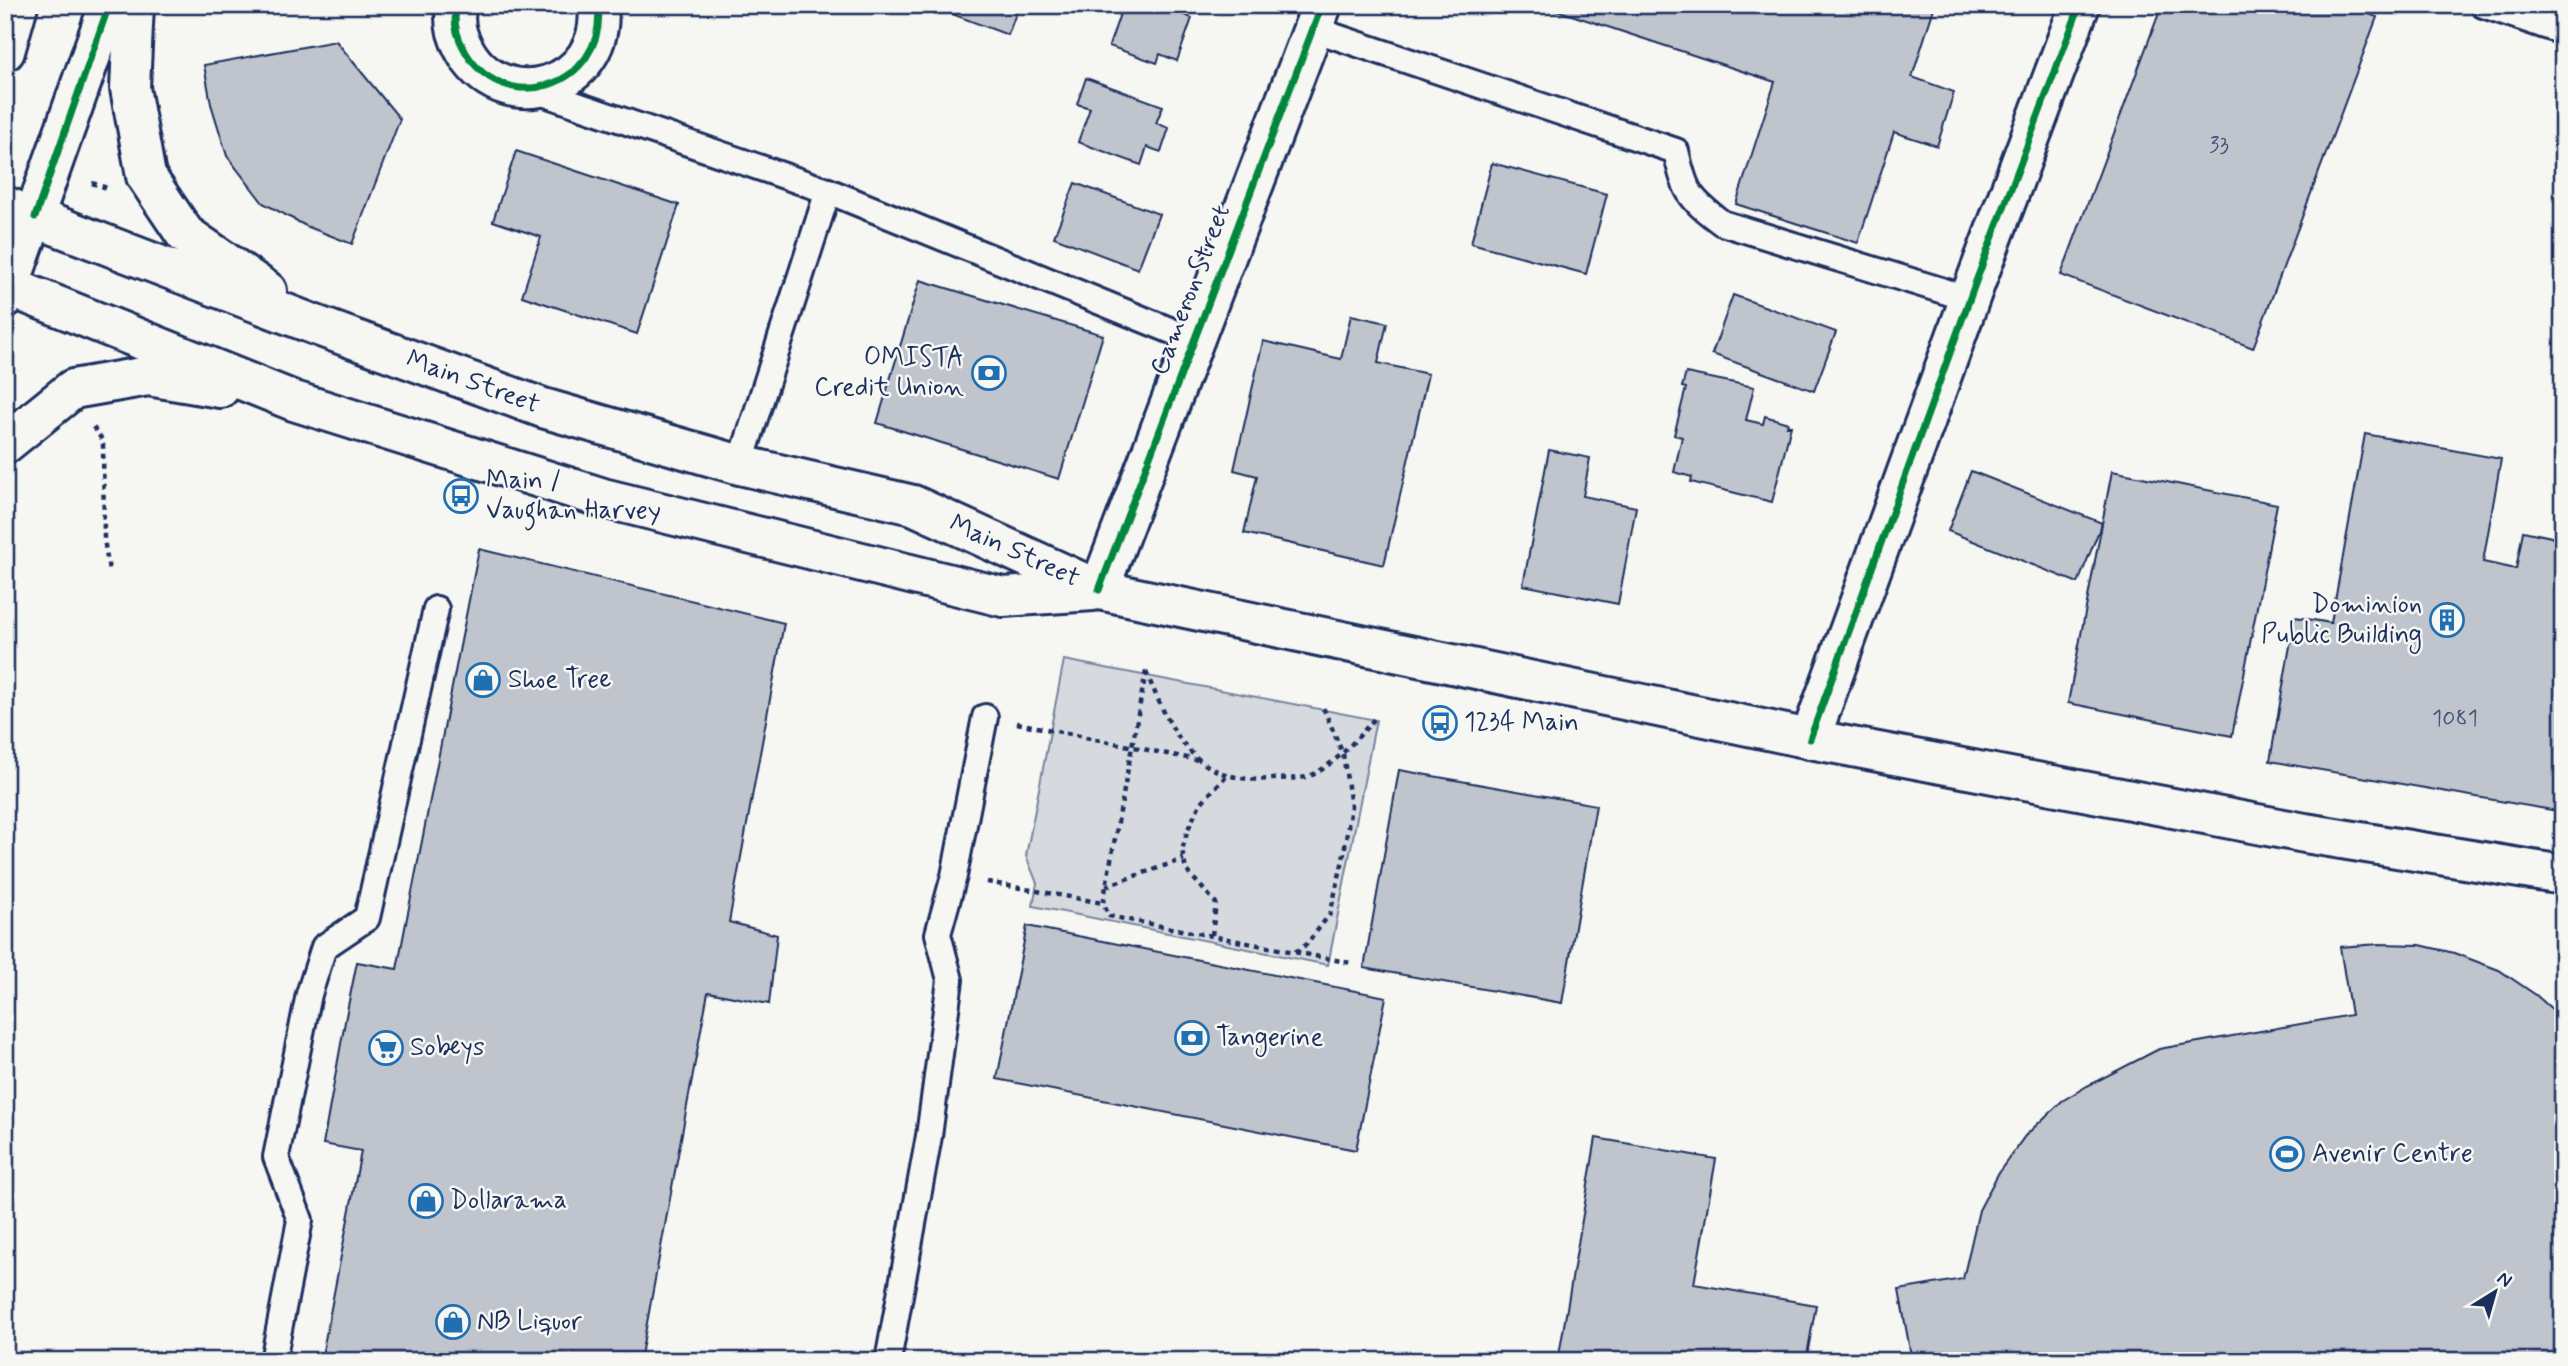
<svg xmlns="http://www.w3.org/2000/svg" width="2568" height="1366" viewBox="0 0 2568 1366" font-family="Mynerve,sans-serif">
  <style>
    .green { fill: #d6d9dd; stroke: #78849e; stroke-width: 2 }
    .building { fill: #c0c4cd; stroke: #1b2f5e; stroke-width: 2 }
    .lines { fill: none; stroke-linecap: round; stroke-linejoin: round }
    .service-casing { stroke: #1b2f5e; stroke-width: 30 }
    .minor-casing { stroke: #1b2f5e; stroke-width: 44 }
    .secondary-casing { stroke: #1b2f5e; stroke-width: 44 }
    .primary-casing { stroke: #1b2f5e; stroke-width: 44 }
    .path { stroke: #1b2f5e; stroke-width: 4.5; stroke-dasharray: 5 5; stroke-linecap: butt }
    .service { stroke: #f6f6f2; stroke-width: 24 }
    .minor { stroke: #f6f6f2; stroke-width: 38 }
    .secondary { stroke: #f6f6f2; stroke-width: 38 }
    .primary { stroke: #f6f6f2; stroke-width: 38 }
    .cycleway-casing { stroke: #f6f6f2; stroke-width: 11 }
    .cycleway { stroke: #00873e; stroke-width: 7 }
    .labels { text-anchor: middle; dominant-baseline: central; stroke-width: 5; stroke-linejoin: round; paint-order: stroke }
    .number-label { font-size: 23px; fill: #44547a }
    .street-label { font-size: 26px; fill: #1b2f5e; stroke: #f6f6f2 }
    .poi-label { font-size: 26px; fill: #1b2f5e; stroke: #f6f6f2; text-anchor: start }
  </style>
  <rect width="100%" height="100%" fill="#f6f6f2"/>
  <filter id="ink" filterUnits="userSpaceOnUse"><feTurbulence type="fractalNoise" baseFrequency=".0143" numOctaves="2"/><feDisplacementMap in="SourceGraphic" scale="14" xChannelSelector="R" yChannelSelector="G"/><feConvolveMatrix kernelMatrix="1 2 1 2 8 2 1 2 1" color-interpolation-filters="sRGB"/></filter>
  <g filter="url(#ink)">
    <!-- green -->
    <polygon class="green" points="1064,660 1376,720 1328,965 1033,906 1037,883 1026,856"/>
    <!-- building -->
    <g class="building">
      <polygon points="955,5 1019,5 1008,35 952,14"/>
      <polygon points="1123,5 1159,5 1192,18 1177,61 1160,54 1157,63 1109,46"/>
      <polygon points="1541,5 1935,5 1912,77 1954,92 1937,146 1894,132 1858,243 1736,204 1775,82"/>
      <polygon points="2162,5 2345,5 2377,17 2253,348 2061,275"/>
      <polygon points="336,41 400,119 352,244 306,226 263,203 227,156 211,104 204,65"/>
      <polygon points="1086,78 1163,106 1156,123 1169,128 1161,152 1147,147 1141,165 1078,142 1090,108 1077,104"/>
      <polygon points="516,151 679,205 637,334 522,296 541,237 493,221"/>
      <polygon points="1492,163 1607,194 1586,274 1471,243"/>
      <polygon points="1075,183 1159,214 1138,269 1054,237"/>
      <polygon points="920,280 1103,335 1059,479 877,423"/>
      <polygon points="1733,295 1836,332 1814,391 1712,354"/>
      <polygon points="1351,315 1387,323 1378,363 1428,374 1384,565 1244,533 1257,476 1234,470 1263,341 1341,359"/>
      <polygon points="1686,373 1754,387 1746,420 1763,424 1765,416 1788,423 1787,426 1791,426 1772,502 1691,482 1692,477 1674,472 1682,437 1674,435 1686,388 1682,387"/>
      <polygon points="2365,434 2501,459 2483,562 2516,569 2523,531 2561,539 2563,527 2563,812 2270,761 2295,617 2331,623"/>
      <polygon points="1549,450 1590,458 1583,496 1636,507 1618,604 1523,585"/>
      <polygon points="1971,471 2102,523 2078,583 1948,531"/>
      <polygon points="2112,471 2277,504 2232,736 2068,703"/>
      <polygon points="479,549 784,623 729,922 777,935 769,1004 708,992 640,1361 321,1361 361,1151 323,1144 346,1016 357,962 397,969"/>
      <polygon points="1399,770 1596,805 1562,1003 1364,968"/>
      <polygon points="1027,926 1386,997 1356,1150 997,1079"/>
      <polygon points="2379,944 2420,945 2454,953 2499,970 2536,995 2563,1019 2563,1361 1912,1361 1899,1290 1963,1279 1979,1210 1999,1172 2025,1136 2062,1101 2087,1086 2159,1049 2351,1015 2340,947"/>
      <polygon points="1596,1138 1716,1159 1694,1284 1816,1305 1806,1361 1558,1361"/>
    </g>
    <g class="lines">
      <!-- service casing -->
      <g class="service-casing">
        <g id="service">
          <polyline points="2483,5 2563,32"/>
          <path d="M1313,29l363,122c9,40 12,47 46,72l248,76"/>
          <polyline points="531,89 828,191 1194,340"/>
          <polyline points="740,465 828,191"/>
          <polyline points="273,1361 300,1220 276,1157 309,994 324,947 367,918 436,609"/>
          <polyline points="888,1361 929,1136 950,980 938,934 954,876 985,717"/>
        </g>
      </g>
      <!-- minor casing -->
      <g class="minor-casing">
        <g id="minor">
          <path d="M457,5c-4,14 -1,29 6,42 37,74 145,41 135,-42"/>
          <polyline points="1099,590 1322,5"/>
          <polyline points="1810,739 1975,284 2080,5"/>
        </g>
      </g>
      <!-- secondary casing -->
      <g class="secondary-casing">
        <g id="secondary">
          <polyline points="5,51 18,5"/>
          <polyline points="5,298 109,5"/>
        </g>
      </g>
      <!-- primary casing -->
      <g class="primary-casing">
        <g id="primary">
          <polyline points="134,5 130,88 146,176 185,234 267,291"/>
          <path id="s1" d="M5,206l313,120 225,82 197,57 173,40 186,85 711,149 495,94 258,42"/>
          <polyline points="5,285 294,401 603,498 1003,597 1093,591"/>
          <polyline points="5,444 73,389 148,376 220,388"/>
        </g>
      </g>
      <!-- path -->
      <g class="path">
        <polyline points="92,183 107,188"/>
        <polyline points="93,427 103,441 104,539 109,571"/>
        <polyline points="1146,671 1103,903 1109,916 1351,963"/>
        <path d="M1146,672c26,61 48,113 126,107 12,-1 32,1 42,-5 26,-14 44,-37 63,-58"/>
        <polyline points="1017,723 1197,760"/>
        <polyline points="987,882 1103,903"/>
        <polyline points="1106,886 1184,859"/>
        <polyline points="1212,935 1216,903 1186,870 1182,850 1188,829 1200,804 1226,776"/>
        <polyline points="1295,952 1306,945 1330,914 1343,860 1351,806 1343,754 1322,705"/>
      </g>
      <!-- service -->
      <use href="#service" class="service"/>
      <!-- minor -->
      <use href="#minor" class="minor"/>
      <!-- secondary -->
      <use href="#secondary" class="secondary"/>
      <!-- primary -->
      <use href="#primary" class="primary"/>
      <!-- cycleway casing -->
      <g class="cycleway-casing">
        <g id="cycleway">
          <path d="M457,5c-4,14 -1,29 6,42 37,74 145,41 135,-42"/>
          <polyline points="35,217 109,5"/>
          <polyline points="1099,590 1322,5"/>
          <polyline points="1810,739 1975,284 2080,5"/>
        </g>
      </g>
      <!-- cycleway -->
      <use href="#cycleway" class="cycleway"/>
    </g>
  </g>
  <!-- icons -->
  <defs>
    <g id="bank-ring" transform="scale(1.75)"><circle r="9.5" fill="#f6f6f2" stroke="#1f6fb2" stroke-width="1.5"/><path d="M-6-4H6V4H-6ZM0-2.3a2.3 2.3 0 1 0 0 4.6a2.3 2.3 0 1 0 0-4.6Z" fill="#1f6fb2"/></g>
    <g id="bus-ring" transform="scale(1.75)"><circle r="9.5" fill="#f6f6f2" stroke="#1f6fb2" stroke-width="1.5"/><path d="M-5-6H5V4H4V6H2V4H-2V6H-4V4H-5ZM-3.5-4V0h7V-4ZM-3.5 1.2v1.5H-2V1.2ZM2 1.2v1.5H3.5V1.2Z" fill="#1f6fb2"/></g>
    <g id="building-ring" transform="scale(1.75)"><circle r="9.5" fill="#f6f6f2" stroke="#1f6fb2" stroke-width="1.5"/><path d="M-4-6H4V6H1V3H-1V6H-4ZM-2.5-4.3h1.7v1.8h-1.7ZM.8-4.3h1.7v1.8H.8ZM-2.5-1h1.7V.8h-1.7ZM.8-1h1.7V.8H.8Z" fill="#1f6fb2"/></g>
    <g id="shop-ring" transform="scale(1.75)"><circle r="9.5" fill="#f6f6f2" stroke="#1f6fb2" stroke-width="1.5"/><path d="M-5-2.5h2.3a2.7 3.5 0 0 1 5.4 0H5L5.5 6h-11ZM-1.5-2.5h3a1.5 2.3 0 0 0-3 0Z" fill="#1f6fb2"/></g>
    <g id="supermarket-ring" transform="scale(1.75)"><circle r="9.5" fill="#f6f6f2" stroke="#1f6fb2" stroke-width="1.5"/><path d="M-6-5.5h2.5l.6 2H6L4.5 2H-2.5L-4.4-4H-6ZM-1.5 3.2a1.3 1.3 0 1 0 .1 0ZM3 3.2a1.3 1.3 0 1 0 .1 0Z" fill="#1f6fb2"/></g>
    <g id="stadium-ring" transform="scale(1.75)"><circle r="9.5" fill="#f6f6f2" stroke="#1f6fb2" stroke-width="1.5"/><path d="M0-5a6.5 5 0 1 0 0 10a6.5 5 0 1 0 0-10ZM-3.5-1.8h7v3.6h-7Z" fill="#1f6fb2"/></g>
  </defs>
  <g fill-rule="evenodd">
    <use href="#bank-ring" x="989" y="373"/>
    <use href="#bus-ring" x="461" y="496"/>
    <use href="#building-ring" x="2447" y="620"/>
    <use href="#shop-ring" x="483" y="680"/>
    <use href="#bus-ring" x="1440" y="723"/>
    <use href="#bank-ring" x="1192" y="1038"/>
    <use href="#supermarket-ring" x="386" y="1048"/>
    <use href="#stadium-ring" x="2287" y="1154"/>
    <use href="#shop-ring" x="426" y="1201"/>
    <use href="#shop-ring" x="453" y="1322"/>
  </g>
  <g class="labels">
    <!-- number labels -->
    <g class="number-label">
      <text x="2219" y="146">33</text>
      <text x="2455" y="719">1081</text>
    </g>
    <!-- street labels -->
    <g class="street-label">
      <text transform="translate(1191 290) rotate(-69)">Cameron Street</text>
      <text stroke="none"><textPath href="#s1" startOffset="500">Main Street</textPath></text>
      <text stroke="none"><textPath href="#s1" startOffset="1069">Main Street</textPath></text>
    </g>
    <!-- poi labels -->
    <g class="poi-label">
      <text x="964" y="358" text-anchor="end">OMISTA<tspan x="964" dy="30">Credit Union</tspan></text>
      <text x="486" y="481">Main /<tspan x="486" dy="30">Vaughan Harvey</tspan></text>
      <text x="2422" y="605" text-anchor="end">Dominion<tspan x="2422" dy="30">Public Building</tspan></text>
      <text x="508" y="680">Shoe Tree</text>
      <text x="1464" y="723">1234 Main</text>
      <text x="1216" y="1038">Tangerine</text>
      <text x="410" y="1048">Sobeys</text>
      <text x="2312" y="1154">Avenir Centre</text>
      <text x="450" y="1201">Dollarama</text>
      <text x="477" y="1322">NB Liquor</text>
    </g>
  </g>
  <!-- margin -->
  <rect width="2568" height="1366" fill="none" stroke="#f6f6f2" stroke-width="28"/>
  <rect x="14" y="14" width="2540" height="1338" fill="none" stroke="#1b2f5e" stroke-width="2.5" filter="url(#ink)"/>
  <!-- north arrow -->
  <g transform="translate(2495 1292) rotate(37)" stroke="#f6f6f2" stroke-width="5" paint-order="stroke">
  <path d="M0-5L12 26L0 18L-12 26Z" fill="#1b2f5e"/>
  <text y="-10" font-size="19" font-weight="bold" text-anchor="middle" fill="#1b2f5e">N</text>
  </g>
</svg>
